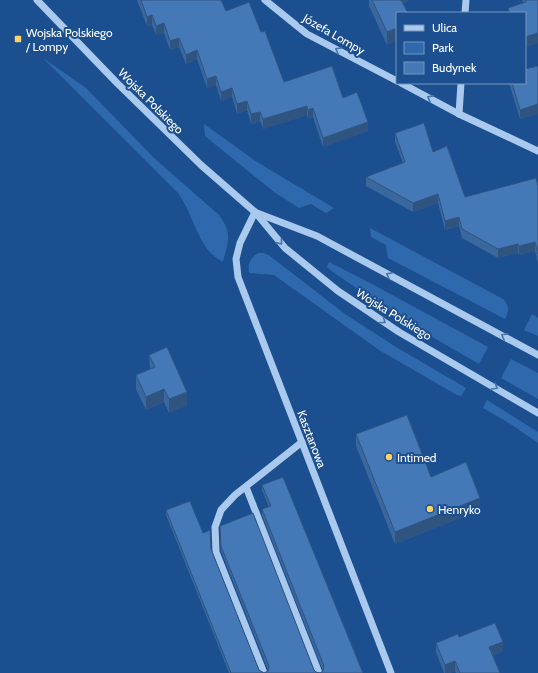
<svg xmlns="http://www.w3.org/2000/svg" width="538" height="673" viewBox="0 0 538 673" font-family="Cabin,sans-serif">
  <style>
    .green { fill: #2e69ad }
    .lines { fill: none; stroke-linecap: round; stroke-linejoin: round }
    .minor { stroke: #a9c9ee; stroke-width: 7 }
    .wall { fill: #3a679d }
    .shaded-wall { fill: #305480 }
    .building { fill: #4478b7; stroke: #305480 }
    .oneway { stroke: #4674ac }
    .poi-dot { fill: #ffd166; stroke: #1b4f8f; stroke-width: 1.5 }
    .labels { text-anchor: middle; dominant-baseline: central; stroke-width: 4; stroke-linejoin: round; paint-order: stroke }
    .poi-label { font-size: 12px; fill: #fff; stroke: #1b4f8f; text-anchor: start }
    .street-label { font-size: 12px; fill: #fff; stroke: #1b4f8f }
  </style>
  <rect width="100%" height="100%" fill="#1b4f8f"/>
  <!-- green -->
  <g class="green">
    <path d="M43,58l43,30 68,70 65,57c14,19 9,26 4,47 -5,-3 -11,-7 -15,-12 -13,-17 -17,-39 -30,-57z"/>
    <polygon points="204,124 257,162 334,208 326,213 311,204 299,208 274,192 205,136"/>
    <path d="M370,228l133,71c7,7 6,12 2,20l-117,-61 -2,-13 -15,-8z"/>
    <path d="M258,253h6l6,3 75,58 51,33 70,41 -5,8 -4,-1 -78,-45 -105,-75 -25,-2c-1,-9 0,-14 9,-20z"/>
    <polygon points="329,262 372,284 488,347 479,364 401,319 333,272 327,267"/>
    <polygon points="532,314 538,318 538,336 524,330"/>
    <polygon points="511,359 538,373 538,399 501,378"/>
    <polygon points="487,400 538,432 538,443 512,425 483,408"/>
  </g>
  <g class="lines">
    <!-- minor -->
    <g class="minor">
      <polyline points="37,0 117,83 201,165 255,212 285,248 338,291 399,332 538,413"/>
      <polyline points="265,0 307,34 397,81"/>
      <polyline points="465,13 466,0"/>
      <polyline points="401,83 459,114 538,151"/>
      <polyline points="459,114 461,83"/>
      <polyline points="255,212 240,243 236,259 238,277 391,673"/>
      <polyline points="257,213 317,236 538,355"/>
      <polyline points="246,487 319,673"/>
      <polyline points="264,673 216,552 215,527 221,510 235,495 302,442"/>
    </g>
  </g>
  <!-- wall -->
  <g class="wall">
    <polygon points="137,0 221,0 226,11 261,32 284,82 343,98 368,131 323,147 313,117 308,119 307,115 263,129 260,121 251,124 247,110 237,114 232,97 221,101 216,85 207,88 197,59 186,64 179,47 170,50 164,33 156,35 152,25 147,26"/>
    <polygon points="369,0 409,0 403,4 387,45 369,6"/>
    <polygon points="522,0 538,0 538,43 525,47 525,13 508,13 508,8 523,3"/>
    <polygon points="538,66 538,114 520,119 509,83 525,83"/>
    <polygon points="395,133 433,152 465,197 538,186 538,263 535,251 519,255 518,253 498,258 462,238 459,226 445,230 438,203 413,212 366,186 366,177 403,163 395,142"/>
    <polygon points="149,355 187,405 169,413 164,402 146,410 136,389 136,375 150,369"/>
    <polygon points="356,434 431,477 480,510 395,544 356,446"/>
    <polygon points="262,485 363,673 229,673 166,515 166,510 203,533 211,549 259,670 264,673 268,671 268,670 221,551 220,526 314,670 316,672 320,673 323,671 262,515 262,509 269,507 262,490"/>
    <polygon points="459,637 503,652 493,655 500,673 456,673 455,671 450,673 444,673 436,652 436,643"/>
  </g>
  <!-- shaded-wall -->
  <g class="shaded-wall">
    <polygon points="398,0 409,0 398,6"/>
    <polygon points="152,15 152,25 147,26 147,17"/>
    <polygon points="164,23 164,33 156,35 156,26"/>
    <polygon points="397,28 397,41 387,45 387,32"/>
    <polygon points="538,33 538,43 525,47 525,37"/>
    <polygon points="179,38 179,47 170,50 170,41"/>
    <polygon points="197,50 197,59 186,64 186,55"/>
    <polygon points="216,76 216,85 207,88 207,79"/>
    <polygon points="232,88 232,97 221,101 221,92"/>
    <polygon points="247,101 247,110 237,114 237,104"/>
    <polygon points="538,104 538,114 520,119 520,110"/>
    <polygon points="307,106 307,115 263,129 263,119"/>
    <polygon points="313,108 313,117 308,119 308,110"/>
    <polygon points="260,112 260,121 251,124 251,114"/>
    <polygon points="368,122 368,131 323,147 323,138"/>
    <polygon points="438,194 438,203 413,212 413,203"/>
    <polygon points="459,217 459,226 445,230 445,221"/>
    <polygon points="535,242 535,251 519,255 519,246"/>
    <polygon points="518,244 518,253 498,258 498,249"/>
    <polygon points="164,389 164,402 146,410 146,397"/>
    <polygon points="187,392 187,405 169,413 169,399"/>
    <polygon points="480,498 480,510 395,544 395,532"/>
    <polygon points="503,642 503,652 489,657 489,647"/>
    <polygon points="455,661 455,671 450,673 445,673 445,665"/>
  </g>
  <!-- building -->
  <g class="building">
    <polygon points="141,0 221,0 226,11 249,2 261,32 265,31 284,82 332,66 343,98 357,92 368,122 323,138 313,108 308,110 307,106 263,119 260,112 251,114 247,101 237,104 232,88 221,92 216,76 207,79 197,50 186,55 179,38 170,41 164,23 156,26 152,15 147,17"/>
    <polygon points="372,0 401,0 408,13 397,13 397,28 387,32"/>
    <polygon points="525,0 538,0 538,33 525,37 525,13 510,13 508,8 526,2"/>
    <polygon points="538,66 538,104 520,110 512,83 525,83 525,69"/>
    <polygon points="424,123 433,152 447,146 465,197 536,178 538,186 538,254 535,242 519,246 518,244 498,249 462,229 459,217 445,221 438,194 413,203 366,177 405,162 395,133"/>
    <polygon points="167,347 187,392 169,399 164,389 146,397 136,375 155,367 149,355"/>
    <polygon points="407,415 431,477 466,462 480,498 395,532 356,434"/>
    <polygon points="283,477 363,673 231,673 166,510 190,501 203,533 210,530 211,549 259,670 264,673 268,671 269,666 221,546 220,526 253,513 314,670 316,672 320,673 323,671 324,666 262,509 271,506 262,485"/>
    <polygon points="495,623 503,642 489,647 500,673 460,673 455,661 445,665 436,643 458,634 459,637"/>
  </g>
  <!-- one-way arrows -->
  <defs><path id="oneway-chevron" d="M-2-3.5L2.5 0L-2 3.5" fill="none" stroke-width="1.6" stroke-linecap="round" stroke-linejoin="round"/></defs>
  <g class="oneway">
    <use href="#oneway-chevron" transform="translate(338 50) rotate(-152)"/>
    <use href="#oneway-chevron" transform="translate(430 98) rotate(-152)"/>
    <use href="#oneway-chevron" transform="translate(280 242) rotate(51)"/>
    <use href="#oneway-chevron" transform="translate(389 275) rotate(-152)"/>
    <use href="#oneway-chevron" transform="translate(383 321) rotate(34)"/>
    <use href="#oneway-chevron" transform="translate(504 336) rotate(-152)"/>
    <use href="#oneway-chevron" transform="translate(495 387) rotate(30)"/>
  </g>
  <!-- markers -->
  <g class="poi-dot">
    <rect x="14" y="35" width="8" height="8" rx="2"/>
    <circle cx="389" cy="457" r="4"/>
    <circle cx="430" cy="509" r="4"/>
  </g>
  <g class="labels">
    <!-- poi labels -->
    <g class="poi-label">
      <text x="26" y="32">Wojska Polskiego<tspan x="26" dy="14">/ Lompy</tspan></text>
      <text x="397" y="457">Intimed</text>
      <text x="438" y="509">Henryko</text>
    </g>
    <!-- street labels -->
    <g class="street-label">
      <text transform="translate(334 34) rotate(30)">Józefa Lompy</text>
      <text transform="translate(151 101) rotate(45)">Wojska Polskiego</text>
      <text transform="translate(394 314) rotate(32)">Wojska Polskiego</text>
      <text transform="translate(312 439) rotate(69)">Kasztanowa</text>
    </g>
  </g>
  <!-- legend -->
  <rect x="396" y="12" width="130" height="72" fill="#1b4f8f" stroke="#7695bc"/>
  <rect x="404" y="25" width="20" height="6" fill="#a9c9ee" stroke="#7695bc"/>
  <text x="432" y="32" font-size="12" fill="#ffffff">Ulica</text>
  <rect x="404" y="42" width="20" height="12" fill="#2e69ad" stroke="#7695bc"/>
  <text x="432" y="52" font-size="12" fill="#ffffff">Park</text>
  <rect x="404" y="62" width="20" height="12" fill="#4478b7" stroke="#7695bc"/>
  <text x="432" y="72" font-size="12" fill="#ffffff">Budynek</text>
</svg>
